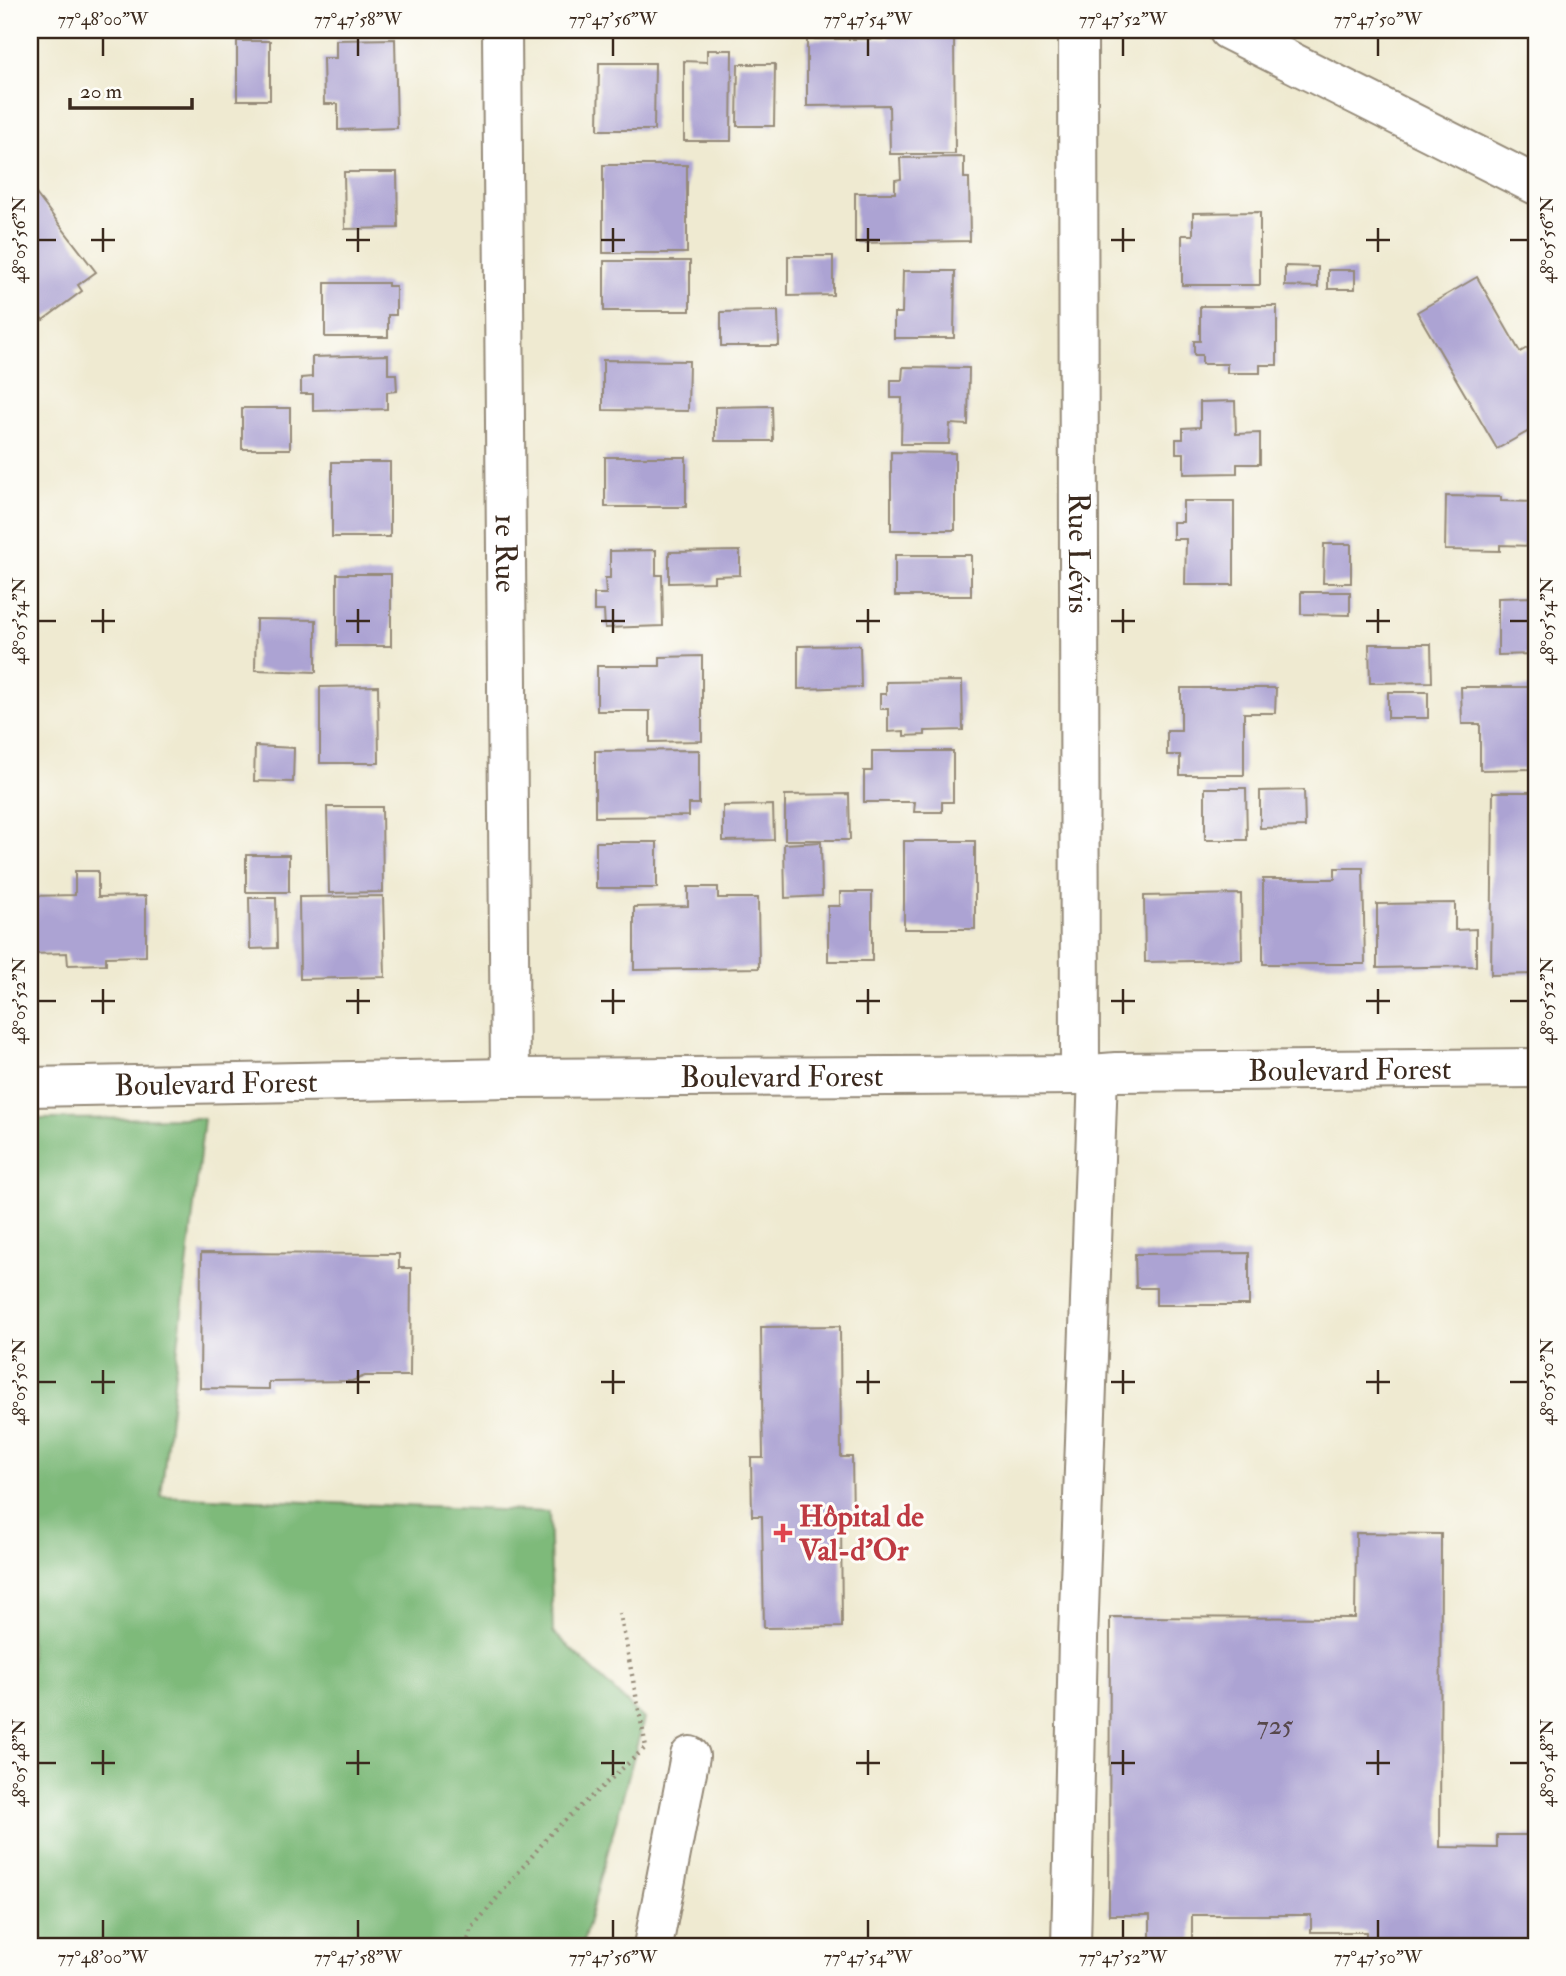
<svg xmlns="http://www.w3.org/2000/svg" width="1566" height="1976" viewBox="0 0 1566 1976" font-family="'IM FELL Double Pica',serif">
  <style>
    .forest { fill: #7eba7a; stroke: #5c724c; stroke-width: 2 }
    .building { fill: #aca3d3 }
    .lines { fill: none; stroke-linecap: round; stroke-linejoin: round }
    .minor-casing { stroke: #958a78; stroke-width: 42 }
    .path { stroke: #958a78; stroke-width: 4.5; stroke-dasharray: 2 5; stroke-linecap: butt }
    .minor { stroke: #fff; stroke-width: 38 }
    .ticks { fill: none; stroke: #3b2a1e; stroke-width: 2.5 }
    .health-dot { fill: #e0444e; stroke: #fdfcf7; stroke-width: 2.5 }
    .labels { text-anchor: middle; dominant-baseline: central; stroke-width: 6; stroke-linejoin: round; paint-order: stroke }
    .number-label { font-size: 26px; fill: #57484b }
    .street-label { font-size: 30px; fill: #3b2a1e; stroke: #fdfcf7 }
    .health-label { font-size: 30px; font-weight: bold; fill: #be3a42; stroke: #fdfcf7; text-anchor: start }
    .neatline { fill: none; stroke: #3b2a1e; stroke-width: 2.5 }
    .ticks-label { font-size: 18px; text-anchor: middle; fill: #3b2a1e }
  </style>
  <rect width="100%" height="100%" fill="#fdfcf7"/>
  <filter id="ink" filterUnits="userSpaceOnUse"><feTurbulence type="fractalNoise" baseFrequency=".0143" numOctaves="2"/><feDisplacementMap in="SourceGraphic" scale="14" xChannelSelector="R" yChannelSelector="G"/><feConvolveMatrix kernelMatrix="1 2 1 2 8 2 1 2 1" color-interpolation-filters="sRGB"/></filter>
  <filter id="wash" filterUnits="userSpaceOnUse"><feTurbulence type="fractalNoise" baseFrequency=".00686" numOctaves="4" result="noise"/><feDisplacementMap in="SourceGraphic" scale="28" xChannelSelector="R" yChannelSelector="G"/><feGaussianBlur stdDeviation="1.57" result="paint"/><feColorMatrix in="noise" values="0 0 0 0 0 0 0 0 0 0 0 0 0 0 0 0 0 1.4 0 .05"/><feComposite in="paint" operator="in"/></filter>
  <g filter="url(#wash)">
    <rect width="100%" height="100%" fill="#efead1"/>
    <!-- forest -->
    <polygon class="forest" points="204,1118 161,1496 549,1512 553,1632 644,1719 582,1946 30,1946 30,1119"/>
    <g id="blocks">
      <!-- building -->
      <g class="building">
        <polygon points="889,35 954,35 955,154 890,154 889,105 807,106 807,39 889,39"/>
        <polygon points="395,39 397,128 338,130 338,104 324,104 323,58 336,58 336,40"/>
        <rect x="237" y="41" width="33" height="59"/>
        <polygon points="707,50 732,50 731,141 684,141 684,61 707,62"/>
        <polygon points="599,63 655,63 654,130 598,130"/>
        <polygon points="738,64 775,64 774,126 737,126"/>
        <polygon points="964,157 964,178 969,178 970,241 855,243 855,193 895,193 895,180 901,179 900,158"/>
        <rect x="603" y="165" width="84" height="88"/>
        <polygon points="344,172 397,172 398,228 345,229"/>
        <polygon points="30,186 96,272 78,285 82,291 43,320 39,315 30,322"/>
        <polygon points="1260,212 1260,285 1182,285 1182,235 1193,235 1193,213"/>
        <polygon points="788,256 833,256 833,295 788,296"/>
        <rect x="604" y="261" width="86" height="50"/>
        <polygon points="1285,266 1318,267 1318,287 1285,286"/>
        <rect x="1328" y="270" width="27" height="19"/>
        <polygon points="903,271 955,271 954,338 894,338 894,313 902,313"/>
        <polygon points="1477,277 1520,352 1527,348 1536,364 1536,427 1497,449 1417,312"/>
        <polygon points="325,283 388,283 388,286 396,286 396,315 388,315 388,337 325,337"/>
        <polygon points="1200,306 1277,306 1277,365 1260,365 1260,373 1227,373 1227,364 1202,364 1202,355 1194,355 1194,341 1200,341"/>
        <polygon points="778,311 779,346 721,346 721,312"/>
        <polygon points="388,355 388,374 396,374 397,391 387,392 387,409 313,411 313,394 301,394 301,378 312,377 312,357"/>
        <polygon points="603,360 689,361 688,411 603,410"/>
        <polygon points="903,367 969,368 968,425 950,424 949,444 901,444 902,398 891,398 891,380 902,380"/>
        <polygon points="1235,401 1236,434 1260,433 1260,464 1237,464 1237,473 1184,474 1184,453 1176,453 1176,439 1183,439 1183,428 1200,427 1200,402"/>
        <polygon points="772,406 773,441 715,441 715,407"/>
        <rect x="242" y="408" width="48" height="41"/>
        <polygon points="891,452 955,453 955,530 891,530"/>
        <rect x="605" y="457" width="81" height="50"/>
        <rect x="332" y="462" width="58" height="75"/>
        <polygon points="1446,496 1501,497 1501,501 1536,502 1536,546 1500,545 1500,551 1445,550"/>
        <polygon points="1183,501 1234,501 1234,585 1185,585 1186,539 1173,539 1173,522 1183,522"/>
        <polygon points="1324,544 1351,544 1351,583 1323,583"/>
        <polygon points="656,550 656,575 662,575 663,626 605,628 604,611 594,611 594,594 606,594 605,578 610,578 610,551"/>
        <polygon points="740,551 740,575 714,576 714,582 669,583 669,552"/>
        <rect x="895" y="555" width="76" height="41"/>
        <rect x="337" y="574" width="54" height="72"/>
        <polygon points="1301,592 1350,592 1350,615 1301,614"/>
        <polygon points="1536,597 1536,654 1498,655 1498,598"/>
        <polygon points="256,619 316,620 316,672 255,670"/>
        <polygon points="1369,644 1431,644 1432,682 1370,683"/>
        <polygon points="860,645 861,687 798,689 798,646"/>
        <polygon points="702,656 702,741 650,742 650,711 597,711 597,666 660,666 660,657"/>
        <polygon points="962,681 963,730 925,731 925,735 904,736 904,731 888,732 888,709 880,709 880,694 886,694 886,682"/>
        <polygon points="378,686 379,763 320,763 320,687"/>
        <polygon points="1461,687 1536,687 1536,769 1480,770 1480,724 1462,724"/>
        <polygon points="1181,688 1276,688 1275,713 1244,713 1244,775 1180,775 1180,755 1167,755 1167,731 1181,731"/>
        <rect x="1388" y="692" width="40" height="26"/>
        <polygon points="255,746 294,748 293,782 254,781"/>
        <polygon points="699,750 699,804 689,804 689,816 595,817 595,751"/>
        <polygon points="872,751 953,751 953,802 942,802 942,812 914,812 915,802 864,802 864,771 872,771"/>
        <polygon points="1205,788 1246,788 1247,840 1205,840"/>
        <polygon points="1304,790 1305,827 1260,828 1260,791"/>
        <polygon points="1493,792 1536,792 1536,949 1533,949 1533,974 1491,975"/>
        <polygon points="849,794 850,840 785,840 785,795"/>
        <polygon points="773,805 774,840 723,841 723,806"/>
        <polygon points="327,807 382,807 383,892 329,893"/>
        <rect x="904" y="841" width="71" height="88"/>
        <rect x="596" y="842" width="61" height="46"/>
        <polygon points="821,842 822,896 785,898 784,844"/>
        <rect x="246" y="855" width="43" height="37"/>
        <polygon points="1335,868 1363,868 1365,964 1263,964 1263,879 1335,879"/>
        <polygon points="75,871 98,871 98,897 146,896 146,956 106,957 106,964 68,965 67,953 30,954 30,896 75,895"/>
        <polygon points="688,887 718,887 718,898 758,898 759,968 634,970 634,907 688,906"/>
        <polygon points="840,892 872,892 872,961 828,961 828,906 840,906"/>
        <polygon points="1241,894 1242,960 1145,962 1144,896"/>
        <polygon points="383,896 385,977 300,979 299,897"/>
        <polygon points="249,898 276,898 277,948 250,949"/>
        <polygon points="1455,903 1455,930 1476,929 1476,966 1377,968 1377,904"/>
        <polygon points="201,1253 399,1254 399,1268 411,1268 410,1376 365,1376 352,1381 269,1382 269,1389 200,1388"/>
        <polygon points="1249,1253 1249,1305 1156,1305 1156,1288 1136,1288 1135,1254"/>
        <polygon points="840,1326 841,1457 852,1457 853,1517 841,1517 842,1627 764,1628 762,1516 752,1516 751,1458 763,1458 761,1327"/>
        <polygon points="1356,1533 1441,1534 1440,1847 1497,1848 1497,1835 1536,1835 1536,1946 1366,1946 1366,1932 1311,1932 1311,1915 1192,1915 1192,1946 1150,1946 1150,1915 1109,1915 1110,1617 1355,1618"/>
      </g>
    </g>
  </g>
  <g filter="url(#ink)">
    <use href="#blocks" fill-opacity="0" stroke="#958a78" stroke-width="2"/>
    <g class="lines">
      <!-- minor casing -->
      <g class="minor-casing">
        <g id="minor">
          <path id="s1" d="M502,30l8,1048"/>
          <path id="s2" d="M1078,30l2,1045"/>
          <polyline points="1228,30 1536,185"/>
          <path id="s3" d="M30,1087l480,-9 570,-3 36,-3 420,-4"/>
          <polyline points="653,1946 690,1756"/>
          <polyline points="1071,1946 1078,1639 1098,1074"/>
        </g>
      </g>
      <!-- path -->
      <polyline class="path" points="466,1946 472,1928 552,1832 646,1747 620,1613"/>
      <!-- minor -->
      <use href="#minor" class="minor"/>
    </g>
  </g>
  <!-- ticks -->
  <path class="ticks" d="M103,38v18M358,38v18M613,38v18M868,38v18M1123,38v18M1378,38v18M103,228v24M358,228v24M613,228v24M868,228v24M1123,228v24M1378,228v24M38,240h18M91,240h24M346,240h24M601,240h24M856,240h24M1111,240h24M1366,240h24M1510,240h18M103,609v24M358,609v24M613,609v24M868,609v24M1123,609v24M1378,609v24M38,621h18M91,621h24M346,621h24M601,621h24M856,621h24M1111,621h24M1366,621h24M1510,621h18M103,989v25M358,989v25M613,989v25M868,989v25M1123,989v25M1378,989v25M38,1001h18M91,1001h24M346,1001h24M601,1001h24M856,1001h24M1111,1001h24M1366,1001h24M1510,1001h18M103,1370v24M358,1370v24M613,1370v24M868,1370v24M1123,1370v24M1378,1370v24M38,1382h18M91,1382h24M346,1382h24M601,1382h24M856,1382h24M1111,1382h24M1366,1382h24M1510,1382h18M103,1750v25M358,1750v25M613,1750v25M868,1750v25M1123,1750v25M1378,1750v25M38,1763h18M91,1763h24M346,1763h24M601,1763h24M856,1763h24M1111,1763h24M1366,1763h24M1510,1763h18M103,1920v18M358,1920v18M613,1920v18M868,1920v18M1123,1920v18M1378,1920v18"/>
  <!-- markers -->
  <path class="health-dot" d="M779.5 1522.5h7v7h7v7h-7v7h-7v-7h-7v-7h7z"/>
  <g class="labels">
    <!-- number labels -->
    <g class="number-label">
      <text x="1275" y="1726">725</text>
    </g>
    <!-- street labels -->
    <g class="street-label">
      <text stroke="none"><textPath href="#s2" startOffset="523">Rue Lévis</textPath></text>
      <text stroke="none"><textPath href="#s1" startOffset="523">1e Rue</textPath></text>
      <text stroke="none"><textPath href="#s3" startOffset="1320">Boulevard Forest</textPath></text>
      <text stroke="none"><textPath href="#s3" startOffset="752">Boulevard Forest</textPath></text>
      <text stroke="none"><textPath href="#s3" startOffset="186">Boulevard Forest</textPath></text>
    </g>
    <!-- health labels -->
    <g class="health-label">
      <text x="799" y="1516">Hôpital de<tspan x="799" dy="34">Val-d’Or</tspan></text>
    </g>
  </g>
  <!-- margin -->
  <rect width="1566" height="1976" fill="none" stroke="#fdfcf7" stroke-width="77"/>
  <!-- scale -->
  <path d="M70 98v10h122v-10" fill="none" stroke="#3b2a1e" stroke-width="3.5"/>
  <text x="80" y="98" font-size="21" fill="#3b2a1e" stroke="#fdfcf7" stroke-width="5" paint-order="stroke">20 m</text>
  <rect x="38" y="38" width="1490" height="1900" class="neatline"/>
  <g class="ticks-label">
    <text x="103" y="25">77°48'00"W</text>
    <text x="358" y="25">77°47'58"W</text>
    <text x="613" y="25">77°47'56"W</text>
    <text x="868" y="25">77°47'54"W</text>
    <text x="1123" y="25">77°47'52"W</text>
    <text x="1378" y="25">77°47'50"W</text>
    <text transform="translate(19 240) rotate(-90)" y="6">48°05'56"N</text>
    <text transform="translate(1547 240) rotate(-90)" y="6">48°05'56"N</text>
    <text transform="translate(19 621) rotate(-90)" y="6">48°05'54"N</text>
    <text transform="translate(1547 621) rotate(-90)" y="6">48°05'54"N</text>
    <text transform="translate(19 1001) rotate(-90)" y="6">48°05'52"N</text>
    <text transform="translate(1547 1001) rotate(-90)" y="6">48°05'52"N</text>
    <text transform="translate(19 1382) rotate(-90)" y="6">48°05'50"N</text>
    <text transform="translate(1547 1382) rotate(-90)" y="6">48°05'50"N</text>
    <text transform="translate(19 1763) rotate(-90)" y="6">48°05'48"N</text>
    <text transform="translate(1547 1763) rotate(-90)" y="6">48°05'48"N</text>
    <text x="103" y="1963">77°48'00"W</text>
    <text x="358" y="1963">77°47'58"W</text>
    <text x="613" y="1963">77°47'56"W</text>
    <text x="868" y="1963">77°47'54"W</text>
    <text x="1123" y="1963">77°47'52"W</text>
    <text x="1378" y="1963">77°47'50"W</text>
  </g>
</svg>
